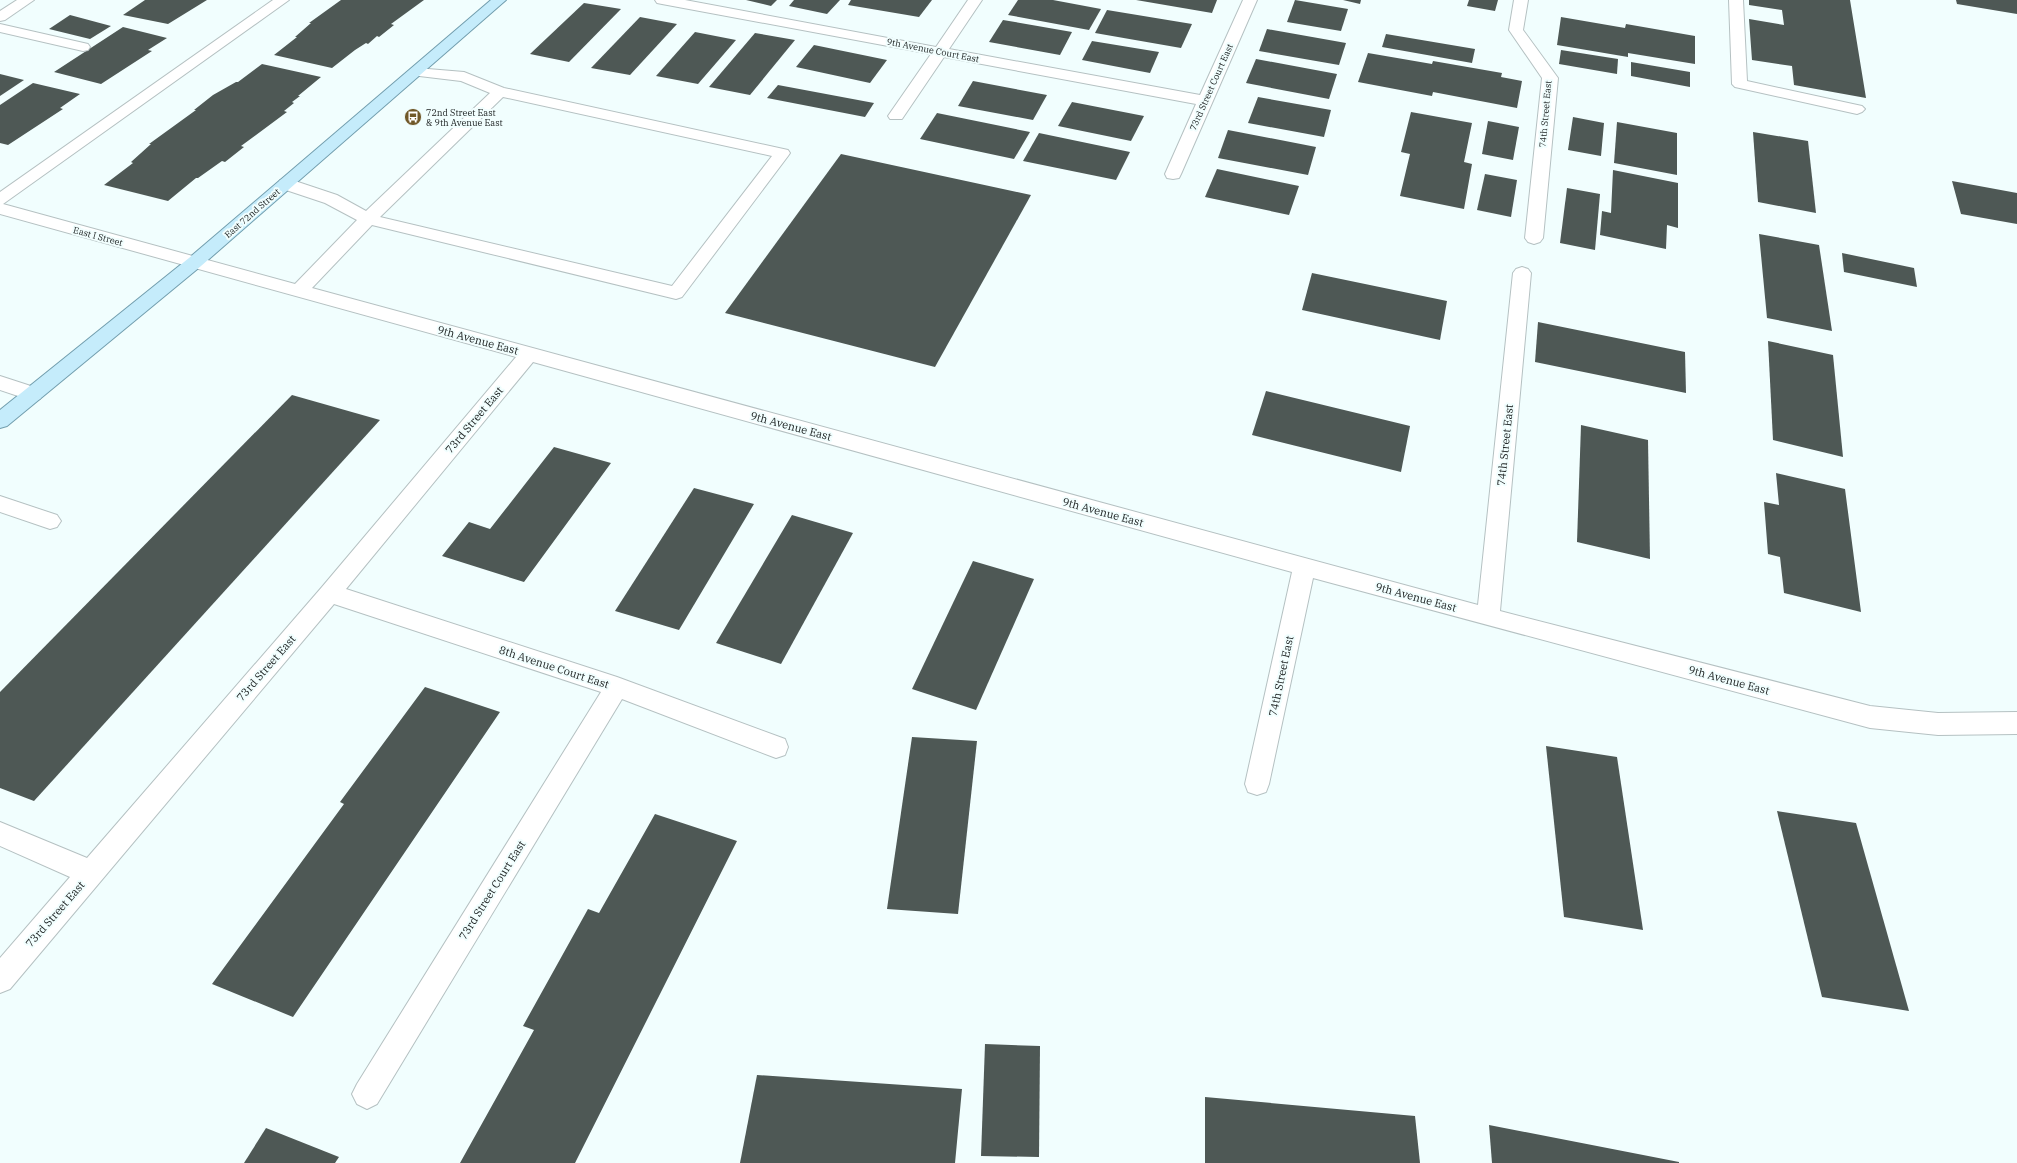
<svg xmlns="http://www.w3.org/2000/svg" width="2017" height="1163" viewBox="0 0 2017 1163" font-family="'IBM Plex Serif',serif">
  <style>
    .building { fill: #4e5855 }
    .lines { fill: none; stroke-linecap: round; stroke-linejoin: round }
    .minor-casing { stroke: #b5c1c2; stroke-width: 2 }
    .major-casing { stroke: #729eae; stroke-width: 2 }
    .minor { fill: #fff; fill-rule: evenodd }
    .major { fill: #c5ecfb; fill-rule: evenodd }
    .labels { text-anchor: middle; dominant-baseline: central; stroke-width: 4; stroke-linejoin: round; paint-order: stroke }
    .far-street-label { font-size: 9px; fill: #202525; stroke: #f1fefe }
    .far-poi-label { font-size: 9px; fill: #202525; stroke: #f1fefe; text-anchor: start }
    .street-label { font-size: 11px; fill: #202525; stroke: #f1fefe }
  </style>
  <rect width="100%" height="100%" fill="#f1fefe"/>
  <!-- building -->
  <g class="building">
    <polygon points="145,0 207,0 168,24 123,15"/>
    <polygon points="341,0 424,0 391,24 394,25 379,37 377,36 368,44 366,43 355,50 332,68 274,55 297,37 295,37 311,23 309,23"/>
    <polygon points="746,0 777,0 771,6"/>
    <polygon points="794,0 840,0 827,14 789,6"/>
    <polygon points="851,0 932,0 919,17 848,5"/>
    <polygon points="1018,0 1053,0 1101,9 1089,30 1008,15"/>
    <polygon points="1136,0 1217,0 1212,13"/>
    <polygon points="1295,0 1348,9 1341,31 1287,22"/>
    <polygon points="1343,0 1361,0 1360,4"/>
    <polygon points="1469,0 1498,0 1495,11 1467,6"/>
    <polygon points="1749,0 1850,0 1866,98 1794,85 1792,66 1752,60 1749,19 1784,25 1782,10 1749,5"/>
    <polygon points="1956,0 2017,0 2017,14 1957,4"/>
    <polygon points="584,3 621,9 569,62 530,54"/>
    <polygon points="1107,10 1192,24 1181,48 1095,33"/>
    <polygon points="70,15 111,26 90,39 49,29"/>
    <polygon points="640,17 677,24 630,75 591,68"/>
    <polygon points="1561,17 1625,28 1626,24 1695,36 1695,64 1628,53 1628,57 1557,45"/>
    <polygon points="1003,20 1072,32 1060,55 989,42"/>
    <polygon points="123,27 167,38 148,50 152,51 101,84 54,72"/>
    <polygon points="1267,29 1346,43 1339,65 1259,51"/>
    <polygon points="695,32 736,40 698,84 656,76"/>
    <polygon points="755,33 795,40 750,95 709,87"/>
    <polygon points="1386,34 1475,49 1472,63 1382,47"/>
    <polygon points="1092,41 1159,52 1150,73 1082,60"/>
    <polygon points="814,45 887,60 870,83 796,67"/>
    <polygon points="1561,50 1618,59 1617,74 1559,64"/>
    <polygon points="1368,53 1432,64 1433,61 1502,73 1501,77 1522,81 1517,108 1433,92 1432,96 1358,82"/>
    <polygon points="1256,59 1337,74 1329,99 1246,83"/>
    <polygon points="1631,62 1690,72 1690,87 1631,76"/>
    <polygon points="262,64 321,77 298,96 300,96 292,102 294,103 284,111 287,112 241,146 244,147 225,162 222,161 198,178 196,178 168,201 104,185 133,163 131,162 151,144 149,144 196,110 194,110 213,95 236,82 238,82"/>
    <polygon points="0,74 24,80 0,96"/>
    <polygon points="973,81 1047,95 1033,120 958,106"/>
    <polygon points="33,83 80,94 60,108 63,109 8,145 0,143 0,105"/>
    <polygon points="778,85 874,103 865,117 767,98"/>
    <polygon points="1258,97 1331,110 1324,137 1248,123"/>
    <polygon points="1072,102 1144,116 1131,141 1058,126"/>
    <polygon points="1411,112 1472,123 1464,162 1472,164 1464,209 1400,196 1410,154 1401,152"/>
    <polygon points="937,113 1030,132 1014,159 920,139"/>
    <polygon points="1573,117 1604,123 1601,156 1568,150"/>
    <polygon points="1488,121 1519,127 1513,160 1482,154"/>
    <polygon points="1617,122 1677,133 1677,175 1614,163"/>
    <polygon points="1228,130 1316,147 1308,175 1218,158"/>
    <polygon points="1753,132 1808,141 1816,213 1758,202"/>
    <polygon points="1039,133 1130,152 1116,180 1023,161"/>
    <polygon points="841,154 1031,195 935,367 725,313"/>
    <polygon points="1217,169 1299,186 1289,215 1205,197"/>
    <polygon points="1613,170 1678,183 1678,228 1667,225 1666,249 1600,235 1602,211 1611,213"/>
    <polygon points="1485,174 1517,180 1511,217 1477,210"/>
    <polygon points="1952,181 2017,193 2017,224 1961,214"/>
    <polygon points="1567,188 1600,194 1595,250 1560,243"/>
    <polygon points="1759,234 1819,245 1832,331 1767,318"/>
    <polygon points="1842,253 1914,268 1917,287 1844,272"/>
    <polygon points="1312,273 1447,301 1440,340 1302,310"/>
    <polygon points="1538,322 1685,352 1686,393 1535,362"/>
    <polygon points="1768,341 1833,355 1843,457 1773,440"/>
    <polygon points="1266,391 1410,426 1401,472 1252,435"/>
    <polygon points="292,395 380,420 34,801 0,788 0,692"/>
    <polygon points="1581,425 1648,440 1650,559 1577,542"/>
    <polygon points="554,447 611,463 524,582 442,556 469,522 490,529"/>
    <polygon points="1776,473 1845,489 1861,612 1784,593 1780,557 1768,554 1764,502 1779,505"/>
    <polygon points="694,488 754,504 679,630 615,611"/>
    <polygon points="792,515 853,533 781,664 716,643"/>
    <polygon points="973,561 1034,579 976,710 912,689"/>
    <polygon points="425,687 500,712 293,1017 212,984 344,804 340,802"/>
    <polygon points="912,737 977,741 958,914 887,909"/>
    <polygon points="1546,746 1617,757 1643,930 1564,917"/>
    <polygon points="1777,811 1856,823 1909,1011 1822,997"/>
    <polygon points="655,814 737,841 575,1163 460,1163 534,1030 523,1026 588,909 599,913"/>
    <polygon points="985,1044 1040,1046 1039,1157 981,1156"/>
    <polygon points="757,1075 962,1089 955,1163 740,1163"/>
    <polygon points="1205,1097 1415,1116 1420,1163 1205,1163"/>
    <polygon points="1489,1125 1679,1162 1679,1163 1492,1163"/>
    <polygon points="266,1128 339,1157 335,1163 244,1163"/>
  </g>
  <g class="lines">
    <!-- minor casing -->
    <g class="minor-casing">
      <g id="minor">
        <polygon points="17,0 34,0 5,20 0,21 0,11"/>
        <path d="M273,0h16l-286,204 292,80 62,-64 -32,-17 -45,-15 -2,-4 2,-4 6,-1 6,1 45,15 29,16 124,-118 -29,-12 -50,-6 -2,-3 2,-3 5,-1 48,4 40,16 284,62 2,3 -2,3 -106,141 -6,2 -304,-74 -60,63 1166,317 35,-332 3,-4 6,-2 6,2 3,4 -31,338 370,95 68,7 79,-1v22l-79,1 -68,-7 -557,-150 -44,206 -3,8 -9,3 -9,-3 -3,-8 47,-212 -759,-210 -187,227 271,88 168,62 3,8 -3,8 -9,3 -154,-59 -245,405 -10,5 -10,-5 -5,-10 5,-10 244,-392 -267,-88 -324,385 -10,4v-35l70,-81 -70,-31v-24l87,36 235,-271 194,-230 -516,-143v-22zM503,97l269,59 -100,130 -292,-69z"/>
        <polygon points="655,0 685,0 936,47 968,0 982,0 949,49 1200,95 1243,0 1257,0 1181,174 1179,178 1173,179 1167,178 1165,174 1196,104 944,57 902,119 890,119 888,116 931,54 662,4 657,3"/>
        <polygon points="1514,0 1528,0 1523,30 1558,78 1543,238 1540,242 1534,244 1528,242 1525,238 1542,78 1509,30"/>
        <polygon points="1729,0 1743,0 1747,81 1862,106 1865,109 1862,112 1857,114 1735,87 1732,84"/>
        <polygon points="0,24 88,44 90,47 88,50 83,51 0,32"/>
        <polygon points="0,376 40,389 43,394 40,399 33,401 0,390"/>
        <polygon points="0,496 57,515 61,521 57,527 50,529 0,512"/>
      </g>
    </g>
    <!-- major casing -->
    <g class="major-casing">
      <polygon id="major" points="491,0 506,0 201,266 7,426 0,428 0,410 189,258"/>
    </g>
    <!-- minor -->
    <use href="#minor" class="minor"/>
    <!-- major -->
    <use href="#major" class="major"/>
  </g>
  <!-- icons -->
  <defs>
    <g id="bus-disc" transform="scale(0.9)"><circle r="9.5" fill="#705829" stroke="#f1fefe"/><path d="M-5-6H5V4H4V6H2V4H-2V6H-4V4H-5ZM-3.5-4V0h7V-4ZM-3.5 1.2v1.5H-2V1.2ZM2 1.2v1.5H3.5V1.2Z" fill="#fff"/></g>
  </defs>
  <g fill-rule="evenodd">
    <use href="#bus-disc" x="413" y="117"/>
  </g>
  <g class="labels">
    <!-- far-street labels -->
    <g class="far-street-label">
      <text transform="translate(933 50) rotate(11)">9th Avenue Court East</text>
      <text transform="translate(1211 87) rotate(-66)">73rd Street Court East</text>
      <text transform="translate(1545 114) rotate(-85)">74th Street East</text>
      <text transform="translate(252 213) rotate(-41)">East 72nd Street</text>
      <text transform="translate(98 236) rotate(15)">East I Street</text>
    </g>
    <!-- far-poi labels -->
    <g class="far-poi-label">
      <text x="426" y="112">72nd Street East<tspan x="426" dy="10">&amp; 9th Avenue East</tspan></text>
    </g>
    <!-- street labels -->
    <g class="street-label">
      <text transform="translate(478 340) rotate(15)">9th Avenue East</text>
      <text transform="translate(474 420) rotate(-50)">73rd Street East</text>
      <text transform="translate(791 426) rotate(15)">9th Avenue East</text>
      <text transform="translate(1505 445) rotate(-84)">74th Street East</text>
      <text transform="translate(1103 512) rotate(15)">9th Avenue East</text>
      <text transform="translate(1416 597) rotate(15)">9th Avenue East</text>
      <text transform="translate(554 667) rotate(18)">8th Avenue Court East</text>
      <text transform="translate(266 668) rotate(-49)">73rd Street East</text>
      <text transform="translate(1281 676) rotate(-78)">74th Street East</text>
      <text transform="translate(1729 680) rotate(15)">9th Avenue East</text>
      <text transform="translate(492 890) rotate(-58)">73rd Street Court East</text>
      <text transform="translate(55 914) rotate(-49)">73rd Street East</text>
    </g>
  </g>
</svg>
